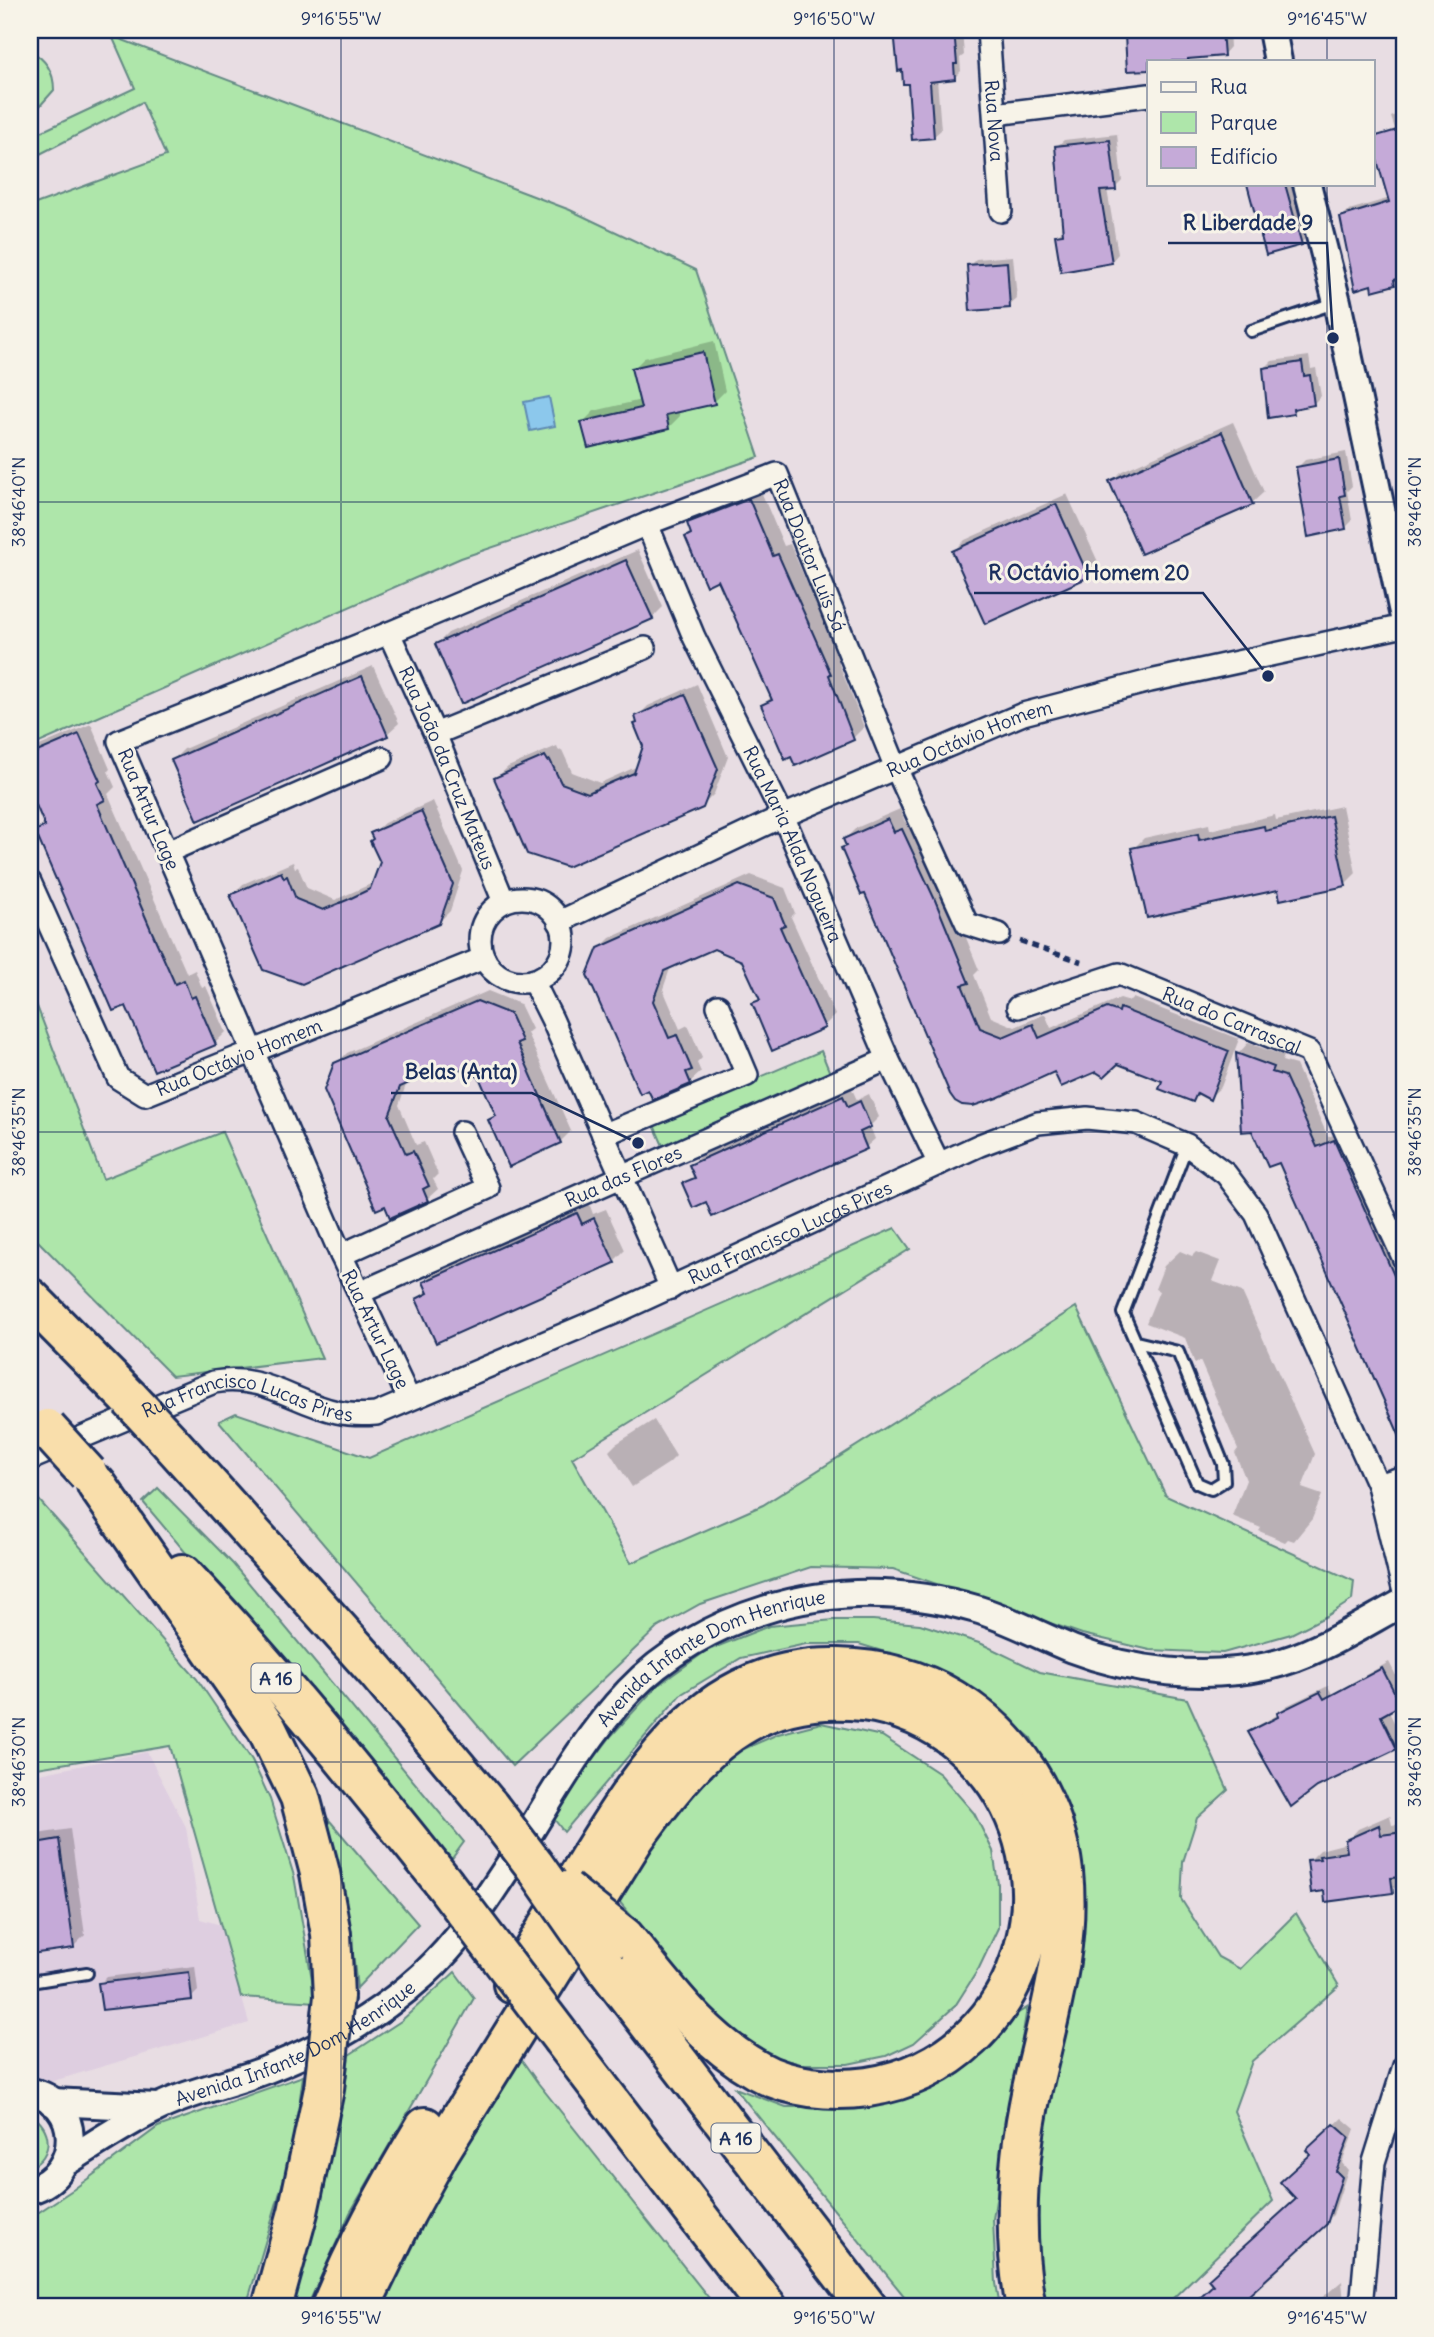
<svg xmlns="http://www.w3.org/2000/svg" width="1434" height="2337" viewBox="0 0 1434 2337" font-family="Delius,sans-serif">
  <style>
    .built { fill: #decee0 }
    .green { fill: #aee6aa; stroke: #648a84; stroke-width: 2 }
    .water { fill: #8cc8ec; stroke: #5f8bb3; stroke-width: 2 }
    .shadow { fill: #0003 }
    .building { fill: #c5aad8; stroke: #1b2f5e; stroke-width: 2 }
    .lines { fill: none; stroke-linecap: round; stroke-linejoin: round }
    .service-casing { stroke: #1b2f5e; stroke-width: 16 }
    .minor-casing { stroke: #1b2f5e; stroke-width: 26 }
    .tertiary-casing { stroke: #1b2f5e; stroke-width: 32 }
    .motorway-casing { stroke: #1b2f5e; stroke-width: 44 }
    .path { stroke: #1b2f5e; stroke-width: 4.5; stroke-dasharray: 7 5; stroke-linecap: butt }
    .service { stroke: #f7f3e8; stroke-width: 10 }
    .minor { stroke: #f7f3e8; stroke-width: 21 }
    .tertiary { stroke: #f7f3e8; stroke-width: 26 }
    .motorway { stroke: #f9deab; stroke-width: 38 }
    .motorway-bridge-casing { stroke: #1b2f5e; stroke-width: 44; stroke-linecap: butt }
    .motorway-bridge { stroke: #f9deab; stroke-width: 38 }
    .ticks { fill: none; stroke: #1b2f5e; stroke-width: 2; stroke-opacity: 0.45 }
    .labels { text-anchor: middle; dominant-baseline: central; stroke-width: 6; stroke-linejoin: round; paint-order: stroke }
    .shield { fill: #f7f3e8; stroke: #5d6a87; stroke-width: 2 }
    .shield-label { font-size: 18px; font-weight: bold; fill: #1b2f5e }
    .street-label { font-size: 19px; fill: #1b2f5e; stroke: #f7f3e8 }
    .leader { fill: none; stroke: #1b2f5e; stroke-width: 2.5 }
    .callout-dot { fill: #1b2f5e; stroke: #f7f3e8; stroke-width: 2.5 }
    .callout-label { font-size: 21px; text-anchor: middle; font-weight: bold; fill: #1b2f5e; stroke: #f7f3e8; stroke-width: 6; stroke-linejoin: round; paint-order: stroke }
    .neatline { fill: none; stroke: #1b2f5e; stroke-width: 2.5 }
    .ticks-label { font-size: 18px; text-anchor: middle; fill: #1b2f5e }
  </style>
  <rect width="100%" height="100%" fill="#e8dde3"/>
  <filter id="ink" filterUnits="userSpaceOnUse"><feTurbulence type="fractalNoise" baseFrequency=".0143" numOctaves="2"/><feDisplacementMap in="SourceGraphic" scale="14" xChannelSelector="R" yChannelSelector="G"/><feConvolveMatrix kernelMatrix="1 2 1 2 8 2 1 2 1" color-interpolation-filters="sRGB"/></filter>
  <g filter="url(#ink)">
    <!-- built -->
    <polygon class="built" points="147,1752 186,1827 200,1919 221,1925 249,2023 30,2088 30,1776"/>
    <!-- green -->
    <g class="green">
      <polygon points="112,36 570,210 696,270 759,457 461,558 30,747 30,206 166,156 142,102 30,159 30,137 135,88"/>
      <path d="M30,51c16,8 24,21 24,39l-24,27z"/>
      <polygon points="30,988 103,1179 222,1132 322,1358 172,1376 30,1233"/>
      <polygon points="821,1051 832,1078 664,1148 653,1123"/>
      <polygon points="895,1228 910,1249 572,1458 631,1563 763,1505 1076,1307 1166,1496 1354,1581 1352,1600 1327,1616 1291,1634 1223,1653 1150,1650 1082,1634 893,1569 811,1567 700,1604 657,1628 512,1766 219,1421 236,1413 369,1458"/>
      <polygon points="158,1488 233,1564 464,1842 448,1864 143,1502"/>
      <polygon points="38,1499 197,1679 252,1760 270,1799 294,1876 316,2002 241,1997 170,1746 31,1769 37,1795 30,1796 30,1502"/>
      <polygon points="834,1620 873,1620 920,1624 982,1644 1040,1672 1187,1699 1228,1790 1197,1818 1183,1862 1181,1899 1218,1957 1240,1969 1296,1913 1339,1986 1252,2061 1234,2111 1273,2201 1164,2307 1036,2307 1037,2141 1047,1770 1031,1738 984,1698 911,1660 859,1644 806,1644 741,1658 680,1695 564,1832 551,1815 612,1735 657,1686 706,1651 769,1626"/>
      <polygon points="821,1723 882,1736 940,1774 974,1813 993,1851 998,1884 998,1928 979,1968 955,2006 914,2043 886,2056 848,2064 799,2064 760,2052 723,2027 613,1894 684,1795 737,1752 778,1734"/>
      <polygon points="312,1800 418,1924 357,1988 351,1937"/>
      <polygon points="455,1972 474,1998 350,2213 307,2307 280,2307 341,2080 346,2080 349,2055 401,2021"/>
      <polygon points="1027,2008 993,2219 996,2283 1000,2307 913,2307 735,2088 786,2107 854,2107"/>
      <polygon points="521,2059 538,2083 716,2307 378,2307 402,2247"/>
      <polygon points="303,2076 300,2098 301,2121 246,2307 30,2307 30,2212 39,2212 74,2189 158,2127"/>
      <path d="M30,2115c23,11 24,42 0,52z"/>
    </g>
    <!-- water -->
    <polygon class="water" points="549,397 555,426 530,431 524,402"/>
    <!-- shadow -->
    <g class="shadow">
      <polygon points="896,30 962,30 964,55 960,58 961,71 954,78 937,79 941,130 933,137 903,68 900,69"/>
      <polygon points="1133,30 1229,30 1230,47 1223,55 1193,57 1189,61 1149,61 1127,36"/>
      <polygon points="1404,111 1404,163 1381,169 1373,138 1395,129 1391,117"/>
      <polygon points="1117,134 1122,181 1115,188 1107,189 1118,254 1111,262 1056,236 1065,228 1056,147 1064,140"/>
      <polygon points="1249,184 1294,184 1308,236 1301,243 1267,252"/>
      <polygon points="1404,194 1404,280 1373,289 1342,217 1349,210"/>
      <polygon points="1013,256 1017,299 1009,306 969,266 976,259"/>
      <polygon points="714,341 725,391 714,402 678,411 680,416 668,428 583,422 594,411 641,400 633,369 644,358"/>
      <polygon points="1309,356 1311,369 1316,368 1321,396 1313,404 1300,406 1293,413 1264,369 1272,361"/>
      <polygon points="1233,422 1264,492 1252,503 1141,551 1111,482 1122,471"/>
      <polygon points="1346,452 1352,486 1347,491 1352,521 1345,528 1298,467 1305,460"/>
      <polygon points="760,489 784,546 790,544 841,662 839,664 864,727 853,738 763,705 772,696 719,578 687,537 692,532 689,523 700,512"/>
      <polygon points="1067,494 1099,564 1088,576 954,551 965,540"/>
      <polygon points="638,550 663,607 652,618 437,644 448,633"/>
      <polygon points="373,666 399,723 387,734 199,818 173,760 184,749"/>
      <polygon points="697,684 728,757 714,794 702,806 566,866 496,778 508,767 557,746 559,751 562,750 572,772 600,783 638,766 645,745 637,717 648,706"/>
      <polygon points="91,724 110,769 108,771 115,787 108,794 187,974 195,970 202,988 206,986 226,1032 215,1043 127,1003 37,831 45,823 30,787 30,750"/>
      <polygon points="433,801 463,871 450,911 438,923 264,969 232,895 243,884 293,862 295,868 298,867 307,888 335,900 373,883 381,862 372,834 384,823"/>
      <polygon points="1342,806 1356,873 1345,884 1279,888 1133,849 1144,838 1209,824 1210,830 1275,815 1276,820"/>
      <polygon points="900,809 905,822 913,819 946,888 979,970 974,975 991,1017 1015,1027 1045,1014 1051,1028 1120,998 1130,1001 1133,998 1239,1039 1221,1087 1209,1098 1200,1093 1193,1100 1164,1080 1118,1062 1096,1070 1055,1070 996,1096 865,891 843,848 847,844 845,839 856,828"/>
      <polygon points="751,875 785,888 795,913 791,917 835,1015 824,1026 773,1048 754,1004 761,997 744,959 714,948 671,966 663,989 680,1029 688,1025 702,1058 697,1063 701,1072 690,1082 653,1098 599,949 610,938"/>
      <polygon points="488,991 520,1004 532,1029 527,1033 571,1131 560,1142 490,1120 497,1113 480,1075 450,1063 407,1082 399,1105 416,1145 424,1142 438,1174 433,1179 438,1189 427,1199 336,1064 347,1053"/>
      <polygon points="1248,1043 1284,1056 1282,1061 1296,1065 1328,1137 1346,1130 1404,1262 1404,1442 1280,1161 1253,1129 1238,1054"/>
      <polygon points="852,1089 857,1100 869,1094 879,1117 870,1126 875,1139 866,1147 713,1215 706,1200 685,1184 695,1174 691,1165 700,1156"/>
      <polygon points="589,1203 593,1214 606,1209 625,1250 614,1261 418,1299 428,1289 425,1282 436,1271"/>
      <polygon points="1180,1251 1192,1256 1196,1252 1220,1261 1212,1281 1242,1292 1315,1454 1302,1488 1322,1495 1312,1519 1294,1541 1288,1539 1285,1542 1259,1531 1261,1528 1232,1516 1246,1480 1235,1453 1238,1449 1200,1361 1195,1364 1185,1338 1146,1323 1159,1291 1155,1289 1164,1266"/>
      <polygon points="654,1420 676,1456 669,1463 632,1487 609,1451 616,1444"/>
      <polygon points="1389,1662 1404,1691 1404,1700 1388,1710 1403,1740 1396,1747 1250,1733 1257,1726 1279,1714 1286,1706 1328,1686 1332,1694"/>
      <polygon points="1390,1815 1392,1825 1404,1823 1403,1880 1392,1891 1325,1889 1309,1861 1320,1850 1347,1843 1347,1841 1358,1829"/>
      <polygon points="70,1829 85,1935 73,1947 30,1953 30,1835"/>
      <polygon points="195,1966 198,1991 191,1998 100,1984 107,1977"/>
      <polygon points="1342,2118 1355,2129 1342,2163 1348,2170 1333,2215 1235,2307 1191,2307 1298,2199 1312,2155 1308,2150"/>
      <polygon points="1342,2281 1344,2303 1340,2307 1311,2307"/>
    </g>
    <!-- building -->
    <g class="building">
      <polygon points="894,30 954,30 957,64 954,64 955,79 930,82 934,138 912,140 908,84 903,84 902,70 898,71"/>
      <polygon points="1142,30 1222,30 1224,56 1188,59 1188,61 1149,61 1149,70 1127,71 1125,35 1142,34"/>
      <polygon points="1404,128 1404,277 1394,280 1395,285 1372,291 1371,285 1355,290 1340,217 1389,202 1373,146 1373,137"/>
      <polygon points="1110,140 1116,190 1100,191 1112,263 1061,272 1055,235 1063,234 1055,146"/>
      <polygon points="1247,184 1285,184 1302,245 1266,255"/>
      <polygon points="1007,262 1010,308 970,311 967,265"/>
      <polygon points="703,352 715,404 666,415 669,429 588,448 581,422 641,408 631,368"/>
      <polygon points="1302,362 1304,376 1310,375 1314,405 1293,409 1294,414 1268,418 1263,368"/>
      <polygon points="1222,432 1253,505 1141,554 1109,481"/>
      <polygon points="1339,459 1345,495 1340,496 1346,529 1308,537 1296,467"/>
      <polygon points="749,499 773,556 778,554 831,674 829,675 854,740 795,766 791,757 785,760 761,705 772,700 718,580 706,586 685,537 691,534 687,523"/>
      <polygon points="1056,504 1089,577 985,624 952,551"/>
      <polygon points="626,560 653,619 461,704 435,644"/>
      <polygon points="362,676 388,736 198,821 171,760"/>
      <polygon points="685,694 718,769 703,808 567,867 527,854 494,778 545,756 548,761 550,760 561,783 588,793 610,783 634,773 643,746 634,724 637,723 635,716"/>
      <polygon points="79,734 100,781 97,783 105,800 97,804 152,932 175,984 184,980 191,998 195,996 216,1045 154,1071 126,1006 113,1011 35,831 45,826 30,791 30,755"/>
      <polygon points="421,811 453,884 439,924 302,984 263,970 230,895 281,872 284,878 287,876 296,899 323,910 347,900 370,889 380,862 370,841 373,839 370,833"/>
      <polygon points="1331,816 1346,886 1280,900 1278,890 1147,918 1131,848 1198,834 1199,840 1264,826 1265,831"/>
      <polygon points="888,819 894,832 902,829 935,900 969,983 962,985 980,1028 1003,1037 1033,1024 1039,1038 1107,1008 1119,1012 1120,1008 1229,1051 1210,1100 1197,1093 1193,1102 1159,1089 1162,1081 1118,1064 1104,1077 1096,1072 1061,1087 1054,1072 997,1098 973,1106 962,1105 955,1101 950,1094 865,894 861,895 841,848 846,846 843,839"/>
      <polygon points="739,885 774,898 785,925 780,927 825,1028 772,1051 752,1003 760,1000 742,961 714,949 664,971 653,1001 669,1038 677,1035 692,1070 686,1072 691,1084 653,1100 648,1090 640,1094 587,975 598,948"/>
      <polygon points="477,1001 510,1014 522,1041 517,1043 561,1143 509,1167 488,1120 496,1116 479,1077 450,1065 400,1087 389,1116 406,1154 413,1151 429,1186 423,1189 428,1201 390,1218 385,1206 376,1210 324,1090 334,1063"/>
      <polygon points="1236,1053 1274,1067 1272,1072 1285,1076 1317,1147 1334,1140 1404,1298 1404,1446 1279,1163 1268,1167 1252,1131 1241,1132"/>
      <polygon points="843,1096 848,1107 860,1101 871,1127 860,1132 867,1149 712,1217 706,1202 693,1208 682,1183 695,1178 689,1165"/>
      <polygon points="577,1213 582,1224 594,1218 615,1263 436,1343 416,1299 428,1293 423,1282"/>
      <polygon points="1382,1668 1401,1705 1381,1716 1397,1749 1317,1787 1291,1807 1248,1732 1278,1717 1277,1713 1320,1692 1324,1699"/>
      <polygon points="1379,1825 1381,1835 1404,1832 1404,1877 1391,1878 1393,1893 1325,1902 1324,1891 1311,1893 1307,1860 1320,1859 1319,1856 1347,1852 1345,1840"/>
      <polygon points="59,1839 74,1948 30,1954 30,1844"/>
      <polygon points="189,1972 192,2000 102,2010 98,1983"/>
      <polygon points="1334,2124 1349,2137 1336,2171 1342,2177 1327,2224 1236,2307 1189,2307 1213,2285 1208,2279 1296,2199 1280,2182 1310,2155 1306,2150"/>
    </g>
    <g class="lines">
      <!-- service casing -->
      <g class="service-casing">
        <g id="service">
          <polyline points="1251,331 1337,302"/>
          <polyline points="1136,1342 1178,1352 1223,1464 1224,1481 1211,1489 1197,1483 1123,1313 1187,1145"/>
          <polyline points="30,1982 87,1973"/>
        </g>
      </g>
      <!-- minor casing -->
      <g class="minor-casing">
        <g id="minor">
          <path id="s1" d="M988,30l13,181"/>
          <polyline points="995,114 1149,95"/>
          <path id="s2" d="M647,524l47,113 89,179 105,243 51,105"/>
          <path id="s3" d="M389,633l46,101 69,168"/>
          <polyline points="435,734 645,648"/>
          <polyline points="167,852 382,758"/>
          <path id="s4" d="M30,882l88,196 27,17 339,-137"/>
          <circle cx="522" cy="940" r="42"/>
          <path id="s5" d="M559,922l224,-106 240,-102 127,-33 254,-55"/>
          <polyline points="533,981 552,1019 671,1288"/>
          <path id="s6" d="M1018,1007l101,-33 190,78 95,207"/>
          <polyline points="603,1135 747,1075 718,1006"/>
          <polyline points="341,1255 488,1188 462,1132"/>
          <path id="s7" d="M359,1293l529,-234"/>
          <path id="s8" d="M409,1399l-68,-144 -222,-514 270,-108 258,-109 130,-50 119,294 71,156 32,10"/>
          <path id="s9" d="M30,1459l184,-77c52,-8 77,20 123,30 13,3 26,3 39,2l243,-103 361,-166 58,-22 49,-5 49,5 51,22 39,29 30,40 122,271 26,-8"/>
          <polyline points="1404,1508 1378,1485 1404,1592"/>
          <polyline points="1361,2307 1374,2162 1404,2066"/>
        </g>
      </g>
      <!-- tertiary casing -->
      <g class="tertiary-casing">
        <g id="tertiary">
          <polyline points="1272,30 1278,61"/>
          <polyline points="1307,184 1337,302 1404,617"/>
          <path d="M30,2092c51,7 55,81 0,98"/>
          <polyline points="52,2102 157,2107"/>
          <path id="s10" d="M66,2162c29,-18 58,-38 89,-53 35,-18 76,-25 113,-40 56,-22 111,-54 155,-94 36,-33 62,-73 88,-113 37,-58 70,-121 118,-171 35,-37 86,-66 135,-81 68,-22 144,-21 212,-1 33,10 64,27 96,40 60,23 132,31 196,17 48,-11 93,-41 136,-64"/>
        </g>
      </g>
      <!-- motorway casing -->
      <g class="motorway-casing">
        <g id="motorway">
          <polyline points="30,1298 130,1399"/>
          <polyline points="171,1443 376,1671 489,1806"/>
          <polyline points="97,1485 267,1729 300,1797 320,1873 331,1934 334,1996"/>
          <path d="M182,1574c93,98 177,203 261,308"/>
          <polyline points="606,1968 867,2307"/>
          <path d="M513,1984c25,-42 50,-83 75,-124 59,-96 123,-195 250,-192 40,1 79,10 114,31 62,36 103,102 111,173 8,74 -15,145 -31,217 -15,71 -20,146 -6,218"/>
          <polyline points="563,2040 767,2307"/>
          <polyline points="272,2307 298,2212 324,2089"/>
          <path d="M331,2307c26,-63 58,-121 94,-180"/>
          <path d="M360,2307l46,-94 33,-60 197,-317c61,-84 114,-146 227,-135 36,4 72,21 98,43 126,108 74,317 -93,343 -35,5 -80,1 -111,-17 -58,-33 -91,-83 -133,-133"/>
        </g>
      </g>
      <!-- path -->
      <polyline class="path" points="1020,941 1081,962"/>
      <!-- service -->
      <use href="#service" class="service"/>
      <!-- minor -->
      <use href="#minor" class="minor"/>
      <!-- tertiary -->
      <use href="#tertiary" class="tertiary"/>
      <!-- motorway -->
      <use href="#motorway" class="motorway"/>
      <!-- motorway-bridge casing -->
      <g class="motorway-bridge-casing">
        <g id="motorway-bridge">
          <polyline points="130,1399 171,1443"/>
          <polyline points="47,1429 88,1474"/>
          <polyline points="489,1806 534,1865 606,1968"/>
          <polyline points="443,1882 563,2040"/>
          <polyline points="566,1891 624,1937"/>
          <polyline points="324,2089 334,1996"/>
        </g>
      </g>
      <!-- motorway-bridge -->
      <use href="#motorway-bridge" class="motorway-bridge"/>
    </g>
  </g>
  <!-- ticks -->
  <path class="ticks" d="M341,30v2277M834,30v2277M1327,30v31M1327,184v2123M30,502h1374M30,1132h1374M30,1762h1374"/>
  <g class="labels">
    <!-- shield labels -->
    <g class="shield">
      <rect x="251.5" y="1663.5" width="49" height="29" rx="5"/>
      <rect x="711.5" y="2123.5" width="49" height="29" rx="5"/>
    </g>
    <g class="shield-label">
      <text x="276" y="1678">A 16</text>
      <text x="736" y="2138">A 16</text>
    </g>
    <!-- street labels -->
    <g class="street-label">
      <text stroke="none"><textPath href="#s1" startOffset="91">Rua Nova</textPath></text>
      <text stroke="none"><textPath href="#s8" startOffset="1517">Rua Doutor Luís Sá</textPath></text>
      <text stroke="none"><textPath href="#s5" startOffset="450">Rua Octávio Homem</textPath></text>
      <text stroke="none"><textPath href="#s3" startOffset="147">Rua João da Cruz Mateus</textPath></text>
      <text transform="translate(149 809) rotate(67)">Rua Artur Lage</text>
      <text stroke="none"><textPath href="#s2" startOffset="352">Rua Maria Alda Nogueira</textPath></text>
      <text stroke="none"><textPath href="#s6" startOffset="228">Rua do Carrascal</textPath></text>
      <text stroke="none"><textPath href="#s4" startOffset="348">Rua Octávio Homem</textPath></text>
      <text stroke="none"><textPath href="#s7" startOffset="289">Rua das Flores</textPath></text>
      <text stroke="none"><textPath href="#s9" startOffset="819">Rua Francisco Lucas Pires</textPath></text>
      <text transform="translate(376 1329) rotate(64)">Rua Artur Lage</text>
      <text stroke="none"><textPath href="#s9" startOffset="233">Rua Francisco Lucas Pires</textPath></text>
      <text stroke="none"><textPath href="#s10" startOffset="847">Avenida Infante Dom Henrique</textPath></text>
      <text stroke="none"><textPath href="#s10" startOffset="259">Avenida Infante Dom Henrique</textPath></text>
    </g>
  </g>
  <!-- callouts -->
  <path class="leader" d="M1333 338L1327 243H1168M1268 676L1203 593H974M638 1143L532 1093H391"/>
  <g class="callout-dot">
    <circle cx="1333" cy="338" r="7"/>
    <circle cx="1268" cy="676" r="7"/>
    <circle cx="638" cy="1143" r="7"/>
  </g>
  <g class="callout-label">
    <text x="1248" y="230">R Liberdade 9</text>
    <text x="1089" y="580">R Octávio Homem 20</text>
    <text x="461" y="1079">Belas (Anta)</text>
  </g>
  <!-- margin -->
  <rect width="1434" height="2337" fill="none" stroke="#f7f3e8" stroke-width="77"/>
  <!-- legend -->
  <rect x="1147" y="60" width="228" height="126" fill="#f7f3e8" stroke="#9fa5b1" stroke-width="2"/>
  <rect x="1161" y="82" width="35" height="10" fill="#f7f3e8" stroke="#9fa5b1" stroke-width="2"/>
  <text x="1210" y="94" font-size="21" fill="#1b2f5e">Rua</text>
  <rect x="1161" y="112" width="35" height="21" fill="#aee6aa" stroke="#9fa5b1" stroke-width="2"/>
  <text x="1210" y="130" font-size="21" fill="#1b2f5e">Parque</text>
  <rect x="1161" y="147" width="35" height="21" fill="#c5aad8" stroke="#9fa5b1" stroke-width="2"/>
  <text x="1210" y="164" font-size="21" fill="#1b2f5e">Edifício</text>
  <rect x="38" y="38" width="1358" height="2260" class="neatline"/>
  <g class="ticks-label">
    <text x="341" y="25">9°16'55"W</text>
    <text x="834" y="25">9°16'50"W</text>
    <text x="1327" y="25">9°16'45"W</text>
    <text transform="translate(19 502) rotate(-90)" y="6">38°46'40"N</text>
    <text transform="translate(1415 502) rotate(-90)" y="6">38°46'40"N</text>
    <text transform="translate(19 1132) rotate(-90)" y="6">38°46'35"N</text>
    <text transform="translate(1415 1132) rotate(-90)" y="6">38°46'35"N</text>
    <text transform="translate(19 1762) rotate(-90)" y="6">38°46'30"N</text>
    <text transform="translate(1415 1762) rotate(-90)" y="6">38°46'30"N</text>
    <text x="341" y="2324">9°16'55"W</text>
    <text x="834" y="2324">9°16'50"W</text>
    <text x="1327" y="2324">9°16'45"W</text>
  </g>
</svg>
